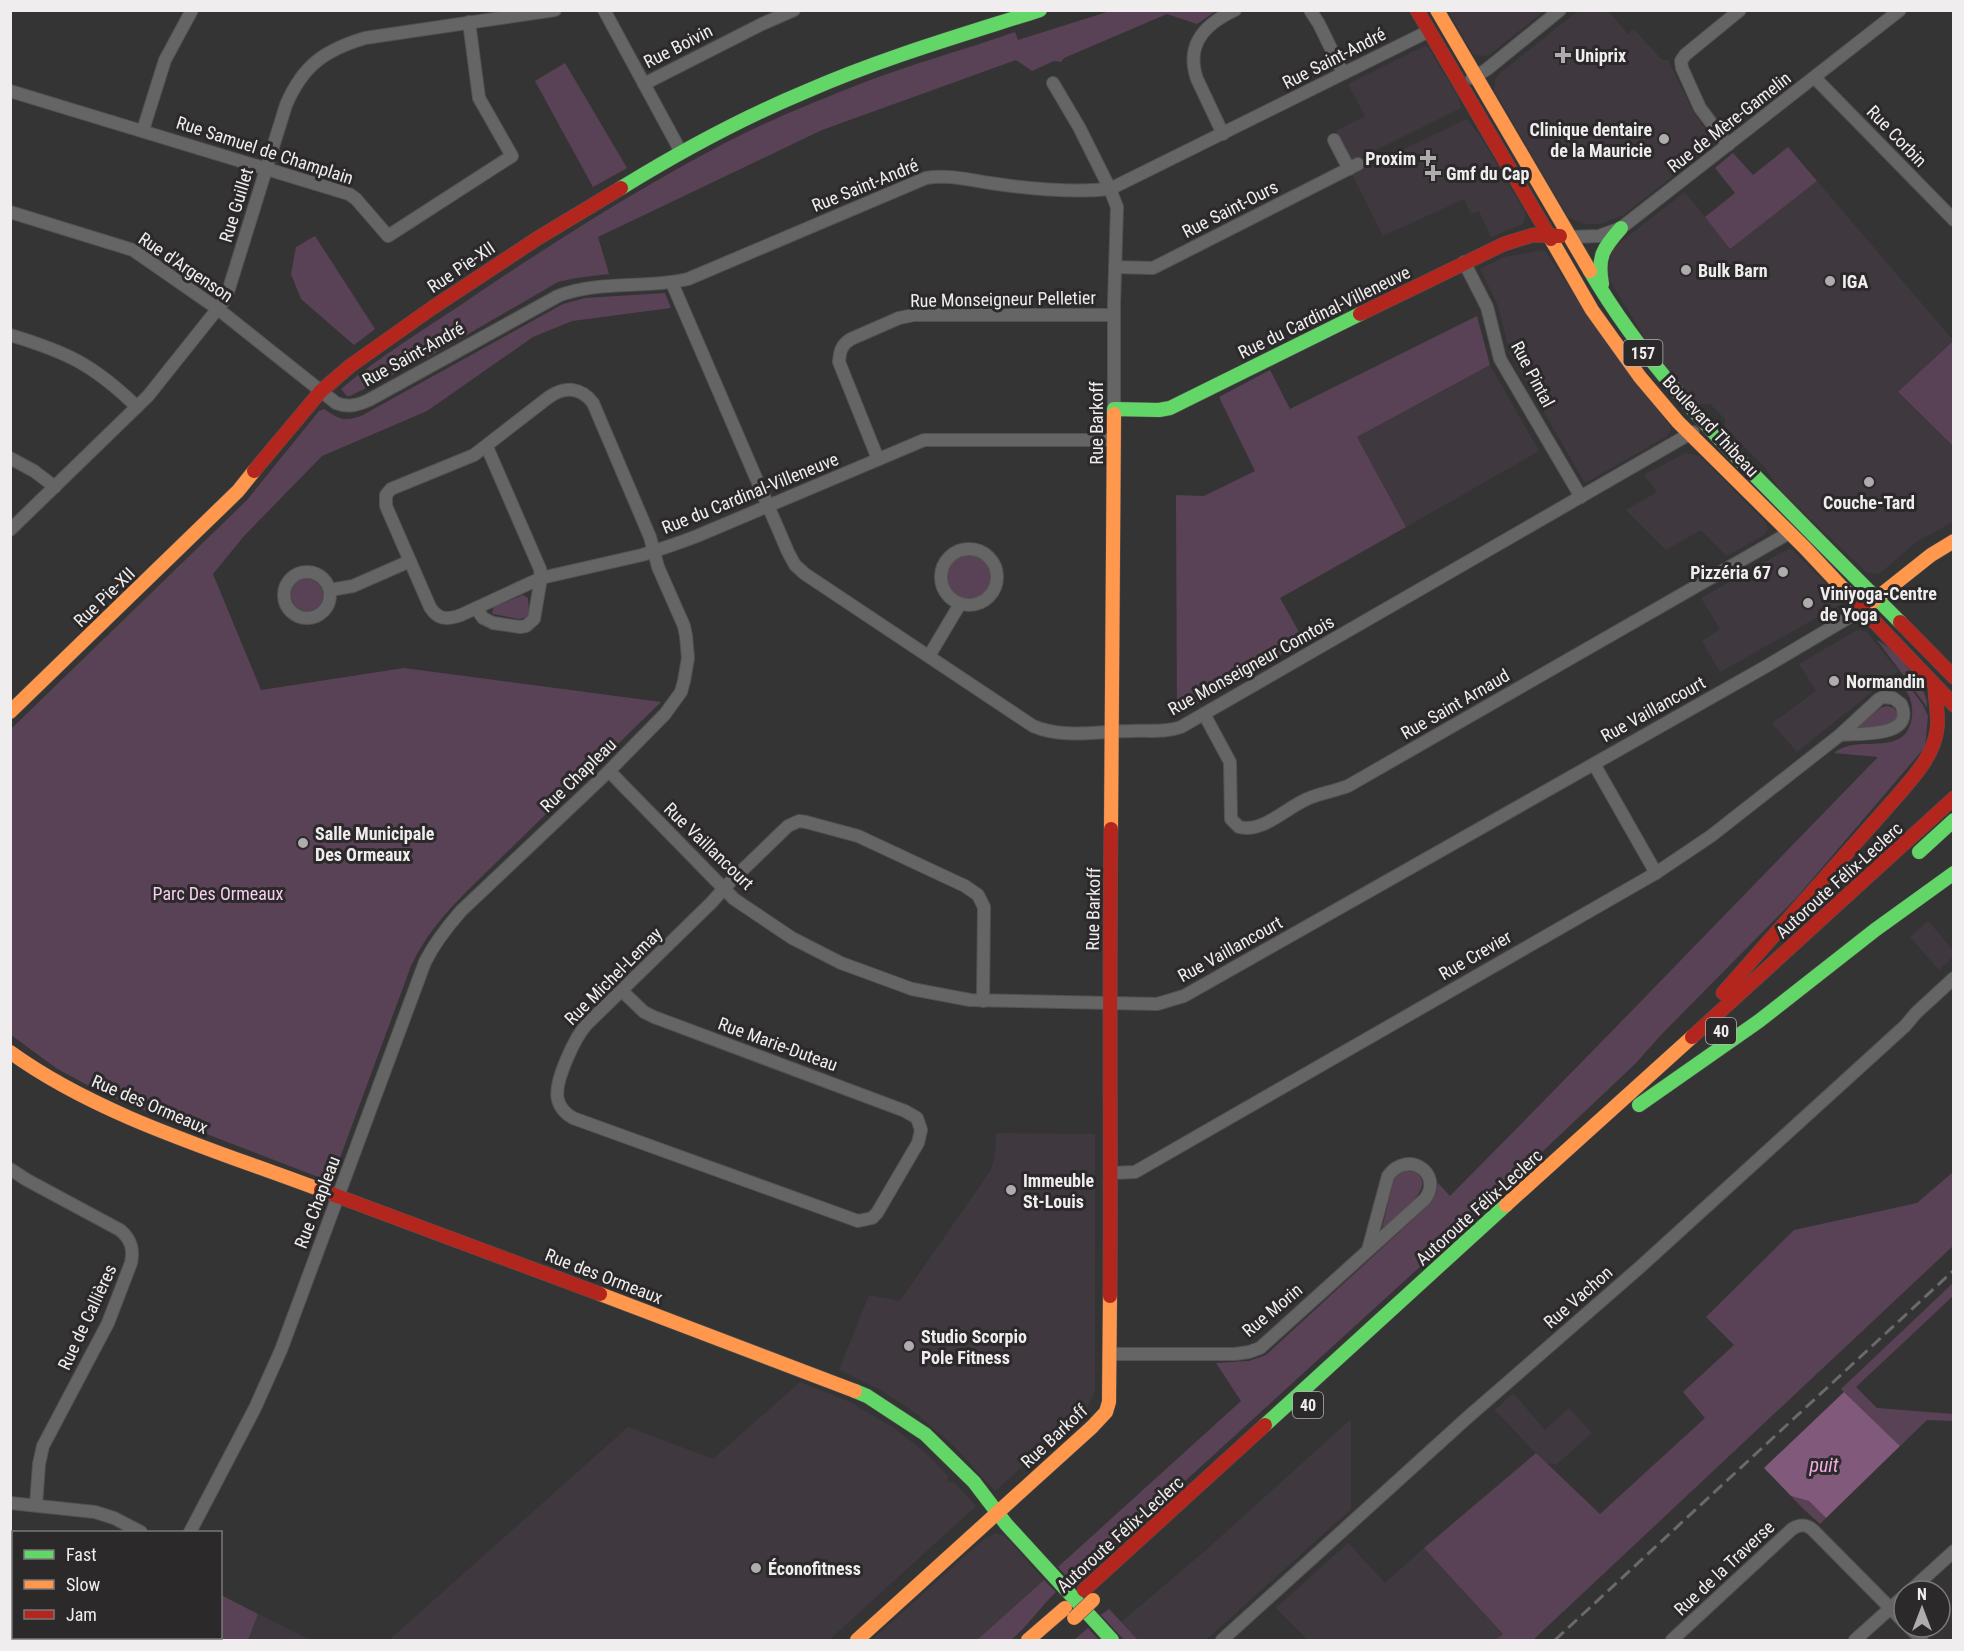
<svg xmlns="http://www.w3.org/2000/svg" width="1964" height="1651" viewBox="0 0 1964 1651" font-family="'Roboto Condensed',sans-serif">
  <style>
    .built { fill: #40383f }
    .green { fill: #594255 }
    .water { fill: #81597a }
    .lines { fill: none; stroke-linecap: round; stroke-linejoin: round }
    .street-casing { stroke: #535253; stroke-width: 14 }
    .fast-casing { stroke: #535253; stroke-width: 15 }
    .slow-casing { stroke: #535253; stroke-width: 15 }
    .jam-casing { stroke: #535253; stroke-width: 15 }
    .street { stroke: #666566; stroke-width: 12 }
    .fast { stroke: #63d668; stroke-width: 14 }
    .slow { stroke: #ff974d; stroke-width: 14 }
    .jam { stroke: #b3261e; stroke-width: 14 }
    .rail { stroke: #6b6a6b; stroke-width: 3; stroke-dasharray: 12 6; stroke-linecap: butt }
    .slow-bridge-casing { stroke: #535253; stroke-width: 15; stroke-linecap: butt }
    .slow-bridge { stroke: #ff974d; stroke-width: 14 }
    .poi-dot { fill: #aeacad; stroke: #2c292b; stroke-width: 2 }
    .labels { text-anchor: middle; dominant-baseline: central; stroke-width: 6; stroke-linejoin: round; paint-order: stroke }
    .shield { fill: #2c292b; stroke: #b4b2b4; stroke-width: 1.5 }
    .shield-label { font-size: 16px; font-weight: bold; fill: #efedee }
    .street-label { font-size: 18px; fill: #efedee; stroke: #2c292b }
    .poi-label { font-size: 18px; font-weight: bold; fill: #efedee; stroke: #2c292b; text-anchor: start }
    .park-label { font-size: 18px; fill: #f8cdef; stroke: #2c292b }
    .water-label { font-size: 20px; font-style: italic; fill: #f1ace4; stroke: #2c292b }
  </style>
  <rect width="100%" height="100%" fill="#353435"/>
  <!-- built -->
  <g class="built">
    <polygon points="1448,11 1544,11 1489,55 1483,56 1473,54"/>
    <polygon points="1578,11 1608,11 1628,34 1634,29 1662,60 1668,60 1694,113 1715,143 1622,216 1600,224 1584,224 1568,217 1494,90 1495,80 1499,74"/>
    <polygon points="1425,46 1428,47 1458,97 1461,108 1352,162 1336,131 1365,116 1348,84"/>
    <polygon points="1467,119 1482,139 1526,214 1523,224 1491,237 1479,211 1471,214 1464,199 1383,236 1352,174"/>
    <polygon points="1817,181 1953,340 1898,393 1953,446 1953,522 1916,542 1879,574 1868,573 1865,571 1780,490 1765,468 1725,427 1725,419 1710,404 1697,404 1655,355 1606,274 1613,248 1685,192 1730,248"/>
    <polygon points="1543,250 1545,251 1567,284 1670,426 1671,430 1667,436 1585,483 1510,354 1498,305 1480,269 1504,257"/>
    <polygon points="1490,365 1539,451 1406,527 1357,437"/>
    <polygon points="1685,453 1700,456 1766,523 1768,530 1764,535 1727,556 1701,530 1666,550 1626,510 1657,492 1644,475"/>
    <polygon points="1790,548 1841,598 1841,604 1720,672 1702,641 1720,629 1701,598"/>
    <polygon points="1857,630 1867,632 1898,671 1797,752 1772,723 1816,691 1799,664"/>
    <polygon points="1928,921 1953,950 1953,957 1939,970 1910,937"/>
    <polygon points="996,1133 1095,1134 1095,1391 1087,1408 995,1491 954,1446 918,1415 881,1390 839,1370 869,1295 900,1301 991,1170 995,1156"/>
    <polygon points="800,1382 850,1402 894,1428 927,1454 949,1477 947,1479 950,1483 953,1481 976,1506 829,1640 389,1640 628,1427 713,1459"/>
    <polygon points="1513,1393 1545,1430 1569,1408 1592,1433 1557,1464 1546,1464 1495,1410"/>
    <polygon points="1351,1419 1351,1509 1206,1640 1138,1640 1121,1622 1205,1551"/>
    <polygon points="996,1533 1005,1536 1044,1580 977,1640 872,1640 985,1538 986,1539"/>
    <polygon points="1348,1543 1385,1583 1424,1548 1503,1634 1496,1640 1308,1640 1276,1608"/>
    <polygon points="258,1614 310,1640 248,1640"/>
  </g>
  <!-- green -->
  <g class="green">
    <path d="M1110,11h106l-19,13 -30,-10 -103,44 -3,4 -7,-1 -22,10 -16,-11 -194,70 -224,107 11,37 -33,4 -18,4 -126,73 -82,41h-3l-6,-7c40,-34 86,-61 130,-91 81,-55 165,-108 252,-154 44,-23 91,-42 137,-60 51,-20 104,-34 155,-52l3,8z"/>
    <polygon points="565,63 627,168 593,187 535,81"/>
    <polygon points="1788,147 1817,181 1730,249 1705,217 1735,193 1715,168 1733,153 1753,175"/>
    <polygon points="315,236 375,329 354,345 301,299 291,274 296,247"/>
    <path d="M665,293l6,15 -99,13 -39,16 -106,74 -105,45 -78,80 -31,38 48,116 143,-22 257,34 -193,188c-23,23 -43,46 -57,76l-80,216 -187,-72 -44,-18 -44,-24 -45,-33v-306l236,-229 72,-89 5,-2c15,10 19,13 37,7l202,-112 22,-6z"/>
    <polygon points="1477,316 1490,365 1357,437 1406,527 1280,598 1304,641 1177,716 1176,495 1204,496 1255,471 1219,397 1270,370 1290,409"/>
    <polygon points="1953,341 1953,446 1898,392"/>
    <circle cx="969" cy="577" r="22"/>
    <circle cx="307" cy="595" r="16"/>
    <polygon points="523,595 528,598 529,612 526,617 519,619 493,614 492,612 494,607"/>
    <path d="M1877,640c16,7 53,49 50,67z"/>
    <path d="M1901,675l22,30 5,11 -3,31 -128,150 -137,139 -24,27 -190,180 -340,310 -36,27 -12,-13 183,-166 -25,-38 33,-2 17,-6 165,-152 5,-9 2,-11 12,13c144,-145 285,-292 428,-439l-44,-4c19,-16 50,-3 68,-16 18,-14 12,-60 -15,-50z"/>
    <polygon points="1888,706 1894,708 1898,714 1895,725 1859,729 1860,724 1882,707"/>
    <path d="M1404,1171c7,-1 13,1 17,7 9,14 -28,42 -39,50l12,-48 3,-4z"/>
    <polygon points="1953,1172 1953,1246 1533,1640 1496,1640 1503,1634 1424,1548 1536,1453 1600,1514 1705,1418 1683,1392 1734,1345 1706,1317 1794,1230 1917,1203"/>
    <polygon points="1953,1283 1953,1296 1856,1387 1877,1408 1953,1414 1953,1421 1927,1420 1900,1446 1841,1389"/>
    <path d="M1791,1496l18,5 17,17 -6,6c-11,-10 -20,-18 -29,-28z"/>
    <path d="M1044,1580l12,12c-16,15 -28,34 -45,48h-34z"/>
    <polygon points="221,1595 258,1614 248,1640 145,1640 147,1638 220,1638"/>
    <polygon points="1109,1609 1138,1640 1124,1640 1101,1615"/>
    <polygon points="1088,1628 1099,1640 1073,1640 1074,1640"/>
  </g>
  <!-- water -->
  <polygon class="water" points="1844,1392 1900,1446 1826,1518 1809,1501 1791,1496 1764,1468"/>
  <g class="lines">
    <!-- street casing -->
    <g class="street-casing">
      <g id="street">
        <polyline points="604,10 681,152"/>
        <polyline points="1310,10 1319,24 1343,73"/>
        <polyline points="1472,78 1486,70 1560,10"/>
        <polyline points="1815,78 1954,220"/>
        <polyline points="1053,83 1079,127 1110,189 1117,207 1114,304 1114,409"/>
        <polyline points="644,84 762,24 794,10"/>
        <polyline points="10,91 349,194 356,199 388,236 512,156 479,98 469,22"/>
        <polyline points="143,130 165,60 192,10"/>
        <path d="M1223,134l-26,-55c-12,-35 8,-55 38,-69"/>
        <polyline points="1334,140 1349,169"/>
        <polyline points="1728,145 1700,108 1682,68 1681,61 1685,55 1740,10"/>
        <path d="M10,212l123,38 85,59 118,94c12,5 22,2 33,-3l189,-104c41,-16 88,-7 130,-17l238,-101c21,-4 43,2 64,5 40,6 81,10 120,6l319,-158"/>
        <polyline points="1570,237 1599,236 1621,228 1900,10"/>
        <polyline points="1464,262 1487,307 1500,359 1581,497"/>
        <polyline points="1115,267 1153,268 1358,164"/>
        <path d="M672,283l116,269 7,13 10,9 228,152c30,13 66,5 97,5 17,-1 35,2 51,-4l512,-295"/>
        <path d="M10,335c57,17 84,30 127,72"/>
        <polyline points="10,458 34,471 55,487"/>
        <path d="M878,459l-39,-97c1,-11 2,-17 12,-23l48,-21 15,-3h199"/>
        <path d="M10,530l138,-134 75,-94 4,-7 59,-190c17,-40 39,-55 79,-67l190,-28"/>
        <circle cx="969" cy="577" r="28"/>
        <circle cx="307" cy="595" r="23"/>
        <polyline points="330,590 353,586 410,561"/>
        <polyline points="476,608 483,618 493,623 520,627 526,626 534,619 541,578 540,569 487,447"/>
        <polyline points="929,656 960,604"/>
        <path d="M1883,697l10,1 8,6c15,34 -41,29 -61,31l39,-36z"/>
        <path d="M1204,714l26,48 1,57 8,8c24,6 47,-19 68,-28 13,-6 28,-8 41,-13l441,-253"/>
        <polyline points="1594,764 1656,873"/>
        <polyline points="609,771 734,899 792,938 841,963 912,989 970,1000 1157,1004 1184,996 1765,667 1863,609"/>
        <path d="M622,991l22,21 10,5 251,94 12,7 4,12 -3,13 -41,70 -5,5 -14,3 -285,-103c-7,-4 -13,-10 -15,-18 -5,-17 17,-63 29,-76l124,-121 19,-21 58,-56 11,-5 7,1 52,14 107,50 13,9 6,12 -1,94"/>
        <path d="M10,1169l17,11 93,50c11,9 14,19 11,33l-23,60 -65,123 -4,18 -3,41"/>
        <polyline points="1111,1173 1135,1172 1656,873 1711,836 1840,735"/>
        <path d="M1110,1354h125l14,-2 11,-4 165,-149c19,-26 -18,-50 -37,-23l-20,74"/>
        <polyline points="10,1503 95,1512 114,1518 141,1532"/>
        <path d="M190,1532l65,-124 26,-58 144,-388c10,-20 22,-35 36,-51l148,-140 56,-57 16,-22 3,-11 4,-23 -2,-22 -2,-10 -26,-59 -8,-30 -57,-134c-12,-16 -28,-17 -44,-6l-75,58 -83,34 -5,6v11l44,101c8,13 17,13 31,8l80,-37 101,-23c19,-6 37,-12 55,-19l227,-96h190"/>
        <polyline points="1910,1591 1954,1551"/>
        <polyline points="1909,1627 1922,1640"/>
        <polyline points="133,1640 134,1638"/>
        <polyline points="1222,1640 1468,1417 1639,1268 1905,1026 1916,1013 1954,978"/>
        <path d="M1672,1640l120,-111c8,-5 14,-5 21,1l91,92"/>
        <polyline points="1855,1640 1904,1596"/>
      </g>
    </g>
    <!-- fast casing -->
    <g class="fast-casing">
      <g id="fast">
        <path d="M621,188c60,-37 121,-70 186,-97 75,-33 155,-56 233,-81"/>
        <path d="M1590,271c50,86 118,158 188,228 40,41 81,82 122,123"/>
        <path d="M1602,284c-5,-27 1,-36 19,-56"/>
        <polyline points="1114,414 1114,409 1159,410 1170,408 1360,314"/>
        <polyline points="1919,852 1954,820"/>
        <polyline points="1639,1105 1759,1021 1875,930 1954,873"/>
        <polyline points="855,1391 867,1396 925,1434 974,1482 1006,1524 1112,1640"/>
        <polyline points="1265,1425 1506,1205"/>
      </g>
    </g>
    <!-- slow casing -->
    <g class="slow-casing">
      <g id="slow">
        <polyline points="1437,10 1590,271"/>
        <polyline points="1551,239 1592,310 1640,377 1678,422 1805,548 1850,596"/>
        <polyline points="1868,605 1931,555 1954,541"/>
        <polyline points="10,712 238,491 254,471"/>
        <polyline points="1111,829 1114,414"/>
        <path d="M10,1052c90,65 208,99 311,138"/>
        <polyline points="1506,1205 1692,1037"/>
        <polyline points="600,1294 855,1391"/>
        <polyline points="857,1640 1092,1427 1106,1412 1109,1402 1110,1296"/>
        <polyline points="1028,1640 1065,1608"/>
      </g>
    </g>
    <!-- jam casing -->
    <g class="jam-casing">
      <g id="jam">
        <polyline points="1417,10 1551,239"/>
        <polyline points="1360,314 1504,244 1533,235 1560,236"/>
        <polyline points="254,471 321,391 350,366 432,308 538,238 621,188"/>
        <polyline points="1850,596 1954,705"/>
        <polyline points="1900,622 1954,677"/>
        <path d="M1723,993l176,-199c16,-19 35,-39 38,-65 2,-14 -2,-29 -2,-43"/>
        <polyline points="1692,1037 1954,798"/>
        <polyline points="321,1190 600,1294"/>
        <path d="M1110,1296c1,-156 -1,-311 1,-467"/>
        <polyline points="1084,1590 1265,1425"/>
      </g>
    </g>
    <!-- street -->
    <use href="#street" class="street"/>
    <!-- fast -->
    <use href="#fast" class="fast"/>
    <!-- slow -->
    <use href="#slow" class="slow"/>
    <!-- jam -->
    <use href="#jam" class="jam"/>
    <!-- rail -->
    <polyline class="rail" points="1555,1640 1954,1270"/>
    <!-- slow-bridge casing -->
    <g class="slow-bridge-casing">
      <polyline id="slow-bridge" points="1074,1618 1093,1600"/>
    </g>
    <!-- slow-bridge -->
    <use href="#slow-bridge" class="slow-bridge"/>
  </g>
  <!-- markers -->
  <g class="poi-dot">
    <path d="M1560 46h6v6h6v6h-6v6h-6v-6h-6v-6h6z"/>
    <circle cx="1664" cy="139" r="6"/>
    <path d="M1425 149h6v6h6v6h-6v6h-6v-6h-6v-6h6z"/>
    <path d="M1430 164h6v6h6v6h-6v6h-6v-6h-6v-6h6z"/>
    <circle cx="1686" cy="270" r="6"/>
    <circle cx="1830" cy="281" r="6"/>
    <circle cx="1869" cy="482" r="6"/>
    <circle cx="1783" cy="572" r="6"/>
    <circle cx="1808" cy="603" r="6"/>
    <circle cx="1834" cy="681" r="6"/>
    <circle cx="303" cy="843" r="6"/>
    <circle cx="1011" cy="1190" r="6"/>
    <circle cx="909" cy="1346" r="6"/>
    <circle cx="756" cy="1568" r="6"/>
  </g>
  <g class="labels">
    <!-- shield labels -->
    <g class="shield">
      <rect x="1623.5" y="340" width="39" height="26" rx="4.5"/>
      <rect x="1706" y="1018" width="30" height="26" rx="4.5"/>
      <rect x="1293" y="1392" width="30" height="26" rx="4.5"/>
    </g>
    <g class="shield-label">
      <text x="1643" y="353">157</text>
      <text x="1721" y="1031">40</text>
      <text x="1308" y="1405">40</text>
    </g>
    <!-- street labels -->
    <g class="street-label">
      <text transform="translate(678 46) rotate(-27)">Rue Boivin</text>
      <text transform="translate(1334 58) rotate(-27)">Rue Saint-André</text>
      <text transform="translate(1729 122) rotate(-38)">Rue de Mère-Gamelin</text>
      <text transform="translate(1897 136) rotate(46)">Rue Corbin</text>
      <text transform="translate(265 150) rotate(18)">Rue Samuel de Champlain</text>
      <text transform="translate(865 185) rotate(-22)">Rue Saint-André</text>
      <text transform="translate(236 205) rotate(-73)">Rue Guillet</text>
      <text transform="translate(1230 209) rotate(-27)">Rue Saint-Ours</text>
      <text transform="translate(186 267) rotate(34)">Rue d'Argenson</text>
      <text transform="translate(461 267) rotate(-34)">Rue Pie-XII</text>
      <text transform="translate(1003 299) rotate(-1)">Rue Monseigneur Pelletier</text>
      <text transform="translate(1324 312) rotate(-26)">Rue du Cardinal-Villeneuve</text>
      <text transform="translate(413 354) rotate(-29)">Rue Saint-André</text>
      <text transform="translate(1533 374) rotate(62)">Rue Pintal</text>
      <text transform="translate(1096 423) rotate(-90)">Rue Barkoff</text>
      <text transform="translate(1711 426) rotate(47)">Boulevard Thibeau</text>
      <text transform="translate(750 493) rotate(-22)">Rue du Cardinal-Villeneuve</text>
      <text transform="translate(104 597) rotate(-44)">Rue Pie-XII</text>
      <text transform="translate(1251 665) rotate(-29)">Rue Monseigneur Comtois</text>
      <text transform="translate(1455 704) rotate(-30)">Rue Saint Arnaud</text>
      <text transform="translate(1653 709) rotate(-29)">Rue Vaillancourt</text>
      <text transform="translate(578 775) rotate(-44)">Rue Chapleau</text>
      <text transform="translate(709 846) rotate(44)">Rue Vaillancourt</text>
      <text transform="translate(1839 880) rotate(-42)">Autoroute Félix-Leclerc</text>
      <text transform="translate(1093 909) rotate(-89)">Rue Barkoff</text>
      <text transform="translate(1230 949) rotate(-29)">Rue Vaillancourt</text>
      <text transform="translate(1475 955) rotate(-30)">Rue Crevier</text>
      <text transform="translate(613 976) rotate(-45)">Rue Michel-Lemay</text>
      <text transform="translate(778 1044) rotate(20)">Rue Marie-Duteau</text>
      <text transform="translate(150 1104) rotate(23)">Rue des Ormeaux</text>
      <text transform="translate(317 1202) rotate(-69)">Rue Chapleau</text>
      <text transform="translate(1479 1207) rotate(-42)">Autoroute Félix-Leclerc</text>
      <text transform="translate(604 1276) rotate(21)">Rue des Ormeaux</text>
      <text transform="translate(1578 1297) rotate(-41)">Rue Vachon</text>
      <text transform="translate(1272 1310) rotate(-40)">Rue Morin</text>
      <text transform="translate(87 1317) rotate(-65)">Rue de Callières</text>
      <text transform="translate(1054 1436) rotate(-43)">Rue Barkoff</text>
      <text transform="translate(1120 1534) rotate(-42)">Autoroute Félix-Leclerc</text>
      <text transform="translate(1724 1568) rotate(-43)">Rue de la Traverse</text>
    </g>
    <!-- poi labels -->
    <g class="poi-label">
      <text x="1575" y="55">Uniprix</text>
      <text x="1652" y="129" text-anchor="end">Clinique dentaire<tspan x="1652" dy="21">de la Mauricie</tspan></text>
      <text x="1416" y="158" text-anchor="end">Proxim</text>
      <text x="1446" y="173">Gmf du Cap</text>
      <text x="1698" y="270">Bulk Barn</text>
      <text x="1842" y="281">IGA</text>
      <text x="1869" y="502" text-anchor="middle">Couche-Tard</text>
      <text x="1771" y="572" text-anchor="end">Pizzéria 67</text>
      <text x="1820" y="593">Viniyoga-Centre<tspan x="1820" dy="21">de Yoga</tspan></text>
      <text x="1846" y="681">Normandin</text>
      <text x="315" y="833">Salle Municipale<tspan x="315" dy="21">Des Ormeaux</tspan></text>
      <text x="1023" y="1180">Immeuble<tspan x="1023" dy="21">St-Louis</tspan></text>
      <text x="921" y="1336">Studio Scorpio<tspan x="921" dy="21">Pole Fitness</tspan></text>
      <text x="768" y="1568">Éconofitness</text>
    </g>
    <!-- park labels -->
    <g class="park-label">
      <text x="218" y="893">Parc Des Ormeaux</text>
    </g>
    <!-- water labels -->
    <g class="water-label">
      <text x="1824" y="1465">puit</text>
    </g>
  </g>
  <!-- border -->
  <rect width="1964" height="1651" fill="none" stroke="#efedee" stroke-width="24"/>
  <!-- legend -->
  <rect x="12" y="1531" width="210" height="108" fill="#2c292b" stroke="#7a7779" stroke-width="1.5"/>
  <rect x="24" y="1550" width="30" height="9" fill="#63d668" stroke="#7a7779" stroke-width="1.5"/>
  <text x="66" y="1561" font-size="18" fill="#efedee">Fast</text>
  <rect x="24" y="1580" width="30" height="9" fill="#ff974d" stroke="#7a7779" stroke-width="1.5"/>
  <text x="66" y="1591" font-size="18" fill="#efedee">Slow</text>
  <rect x="24" y="1610" width="30" height="9" fill="#b3261e" stroke="#7a7779" stroke-width="1.5"/>
  <text x="66" y="1621" font-size="18" fill="#efedee">Jam</text>
  <!-- north arrow -->
  <g transform="translate(1922 1609)"><circle r="28" fill="#2c292b" stroke="#7a7779" stroke-width="1.5"/>
  <path d="M0-4.5L10 22L0 15L-10 22Z" fill="#aeacad"/>
  <text y="-9" font-size="16" font-weight="bold" text-anchor="middle" fill="#efedee">N</text>
  </g>
</svg>
